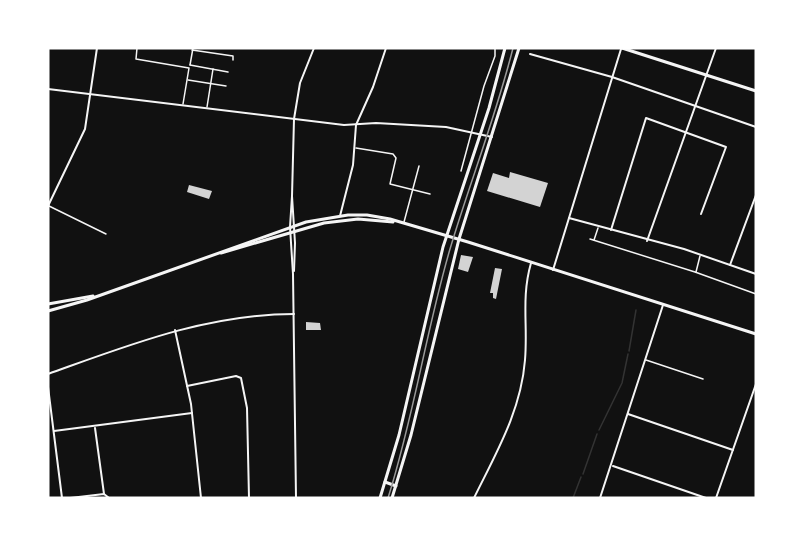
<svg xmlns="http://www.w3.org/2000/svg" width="804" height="546" viewBox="0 0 804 546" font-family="'Open Sans',sans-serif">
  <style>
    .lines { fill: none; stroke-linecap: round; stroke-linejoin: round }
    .stream { stroke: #333; stroke-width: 1.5 }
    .building { fill: #d3d3d3 }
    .service { stroke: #f5f5f5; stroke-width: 1.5 }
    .minor { stroke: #f5f5f5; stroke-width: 2 }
    .tertiary { stroke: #f5f5f5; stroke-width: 3 }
    .secondary { stroke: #f5f5f5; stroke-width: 3 }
    .tram { stroke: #9a9a9a; stroke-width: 1.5 }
  </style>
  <rect width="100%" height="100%" fill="#111"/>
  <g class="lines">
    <!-- stream -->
    <g class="stream">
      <polyline points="629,351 636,310"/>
      <polyline points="599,430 622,383 628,354"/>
      <polyline points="583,474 597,434"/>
      <polyline points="573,498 581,477"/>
    </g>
  </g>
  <!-- building -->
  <g class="building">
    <polygon points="510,172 548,183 540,207 487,191 493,173 509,178"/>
    <polygon points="189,185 212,191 209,199 187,192"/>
    <polygon points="461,255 473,257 468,272 458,269"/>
    <polygon points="495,268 502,269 496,299 493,298 493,293 490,293"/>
    <polygon points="306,322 320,323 321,330 306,330"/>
  </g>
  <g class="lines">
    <!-- service -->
    <g class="service">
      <polyline points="137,48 136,59 189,68 183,104"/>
      <polyline points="192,50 233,56 233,60"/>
      <polyline points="190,65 228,72"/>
      <polyline points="190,65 193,48"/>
      <polyline points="188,80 226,86"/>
      <polyline points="207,107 213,69"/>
      <polyline points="356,148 393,154 396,158 390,184 430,194"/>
      <polyline points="461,171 484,86 495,56 495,48"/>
      <polyline points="49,206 106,234"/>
      <polyline points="404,222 419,166"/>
      <polyline points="590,239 695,272 756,294"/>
      <polyline points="594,240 598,228"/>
      <polyline points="696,272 700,256"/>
      <polyline points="646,360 703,379"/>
    </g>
    <!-- minor -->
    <g class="minor">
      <polyline points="530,54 612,77 756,127"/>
      <polyline points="48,89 344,125 376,123 446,127 492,137"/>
      <polyline points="292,196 290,227 293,274 296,498"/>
      <polyline points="48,206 85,129 97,48"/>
      <polyline points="340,216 353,165 356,125 373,87 386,48"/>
      <polyline points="569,218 684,249 756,274"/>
      <polyline points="611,230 646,118 726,147 701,214"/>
      <polyline points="647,241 716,48"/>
      <polyline points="730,265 756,195"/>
      <polyline points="553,270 621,49"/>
      <polyline points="294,271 295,243 292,196 294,119 300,83 314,48"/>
      <polyline points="175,330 191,404 201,498"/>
      <path d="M48,374c81,-29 159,-60 246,-60"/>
      <polyline points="187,386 236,376 241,378 247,408 249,498"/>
      <polyline points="48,387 62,498"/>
      <polyline points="628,414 733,450"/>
      <polyline points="95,428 104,494"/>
      <polyline points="54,431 192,413"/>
      <polyline points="613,466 706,498"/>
      <polyline points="70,498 104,494 109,498"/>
      <path d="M474,498c22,-45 47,-87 51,-138 3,-35 -4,-62 6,-97"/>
      <polyline points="600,498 663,305"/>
      <polyline points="716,498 756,384"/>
    </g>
    <!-- tertiary -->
    <g class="tertiary">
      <polyline points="622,48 756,91"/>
      <polyline points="385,482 396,486"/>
      <polyline points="380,498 399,435 443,247 489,108 505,48"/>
      <polyline points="392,498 411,435 459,239 519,48"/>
    </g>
    <!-- secondary -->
    <g class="secondary">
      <polyline points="221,253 324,223 358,219 393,222"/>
      <polyline points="48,304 93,296"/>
      <polyline points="48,311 87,300 306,222 348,215 367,215 390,219 468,242 756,334"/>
    </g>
    <!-- tram -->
    <path class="tram" d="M388,498c26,-82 38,-167 62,-249 20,-67 46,-133 63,-201"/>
  </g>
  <!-- border -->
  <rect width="804" height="546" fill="none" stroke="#ffffff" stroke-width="99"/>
</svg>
